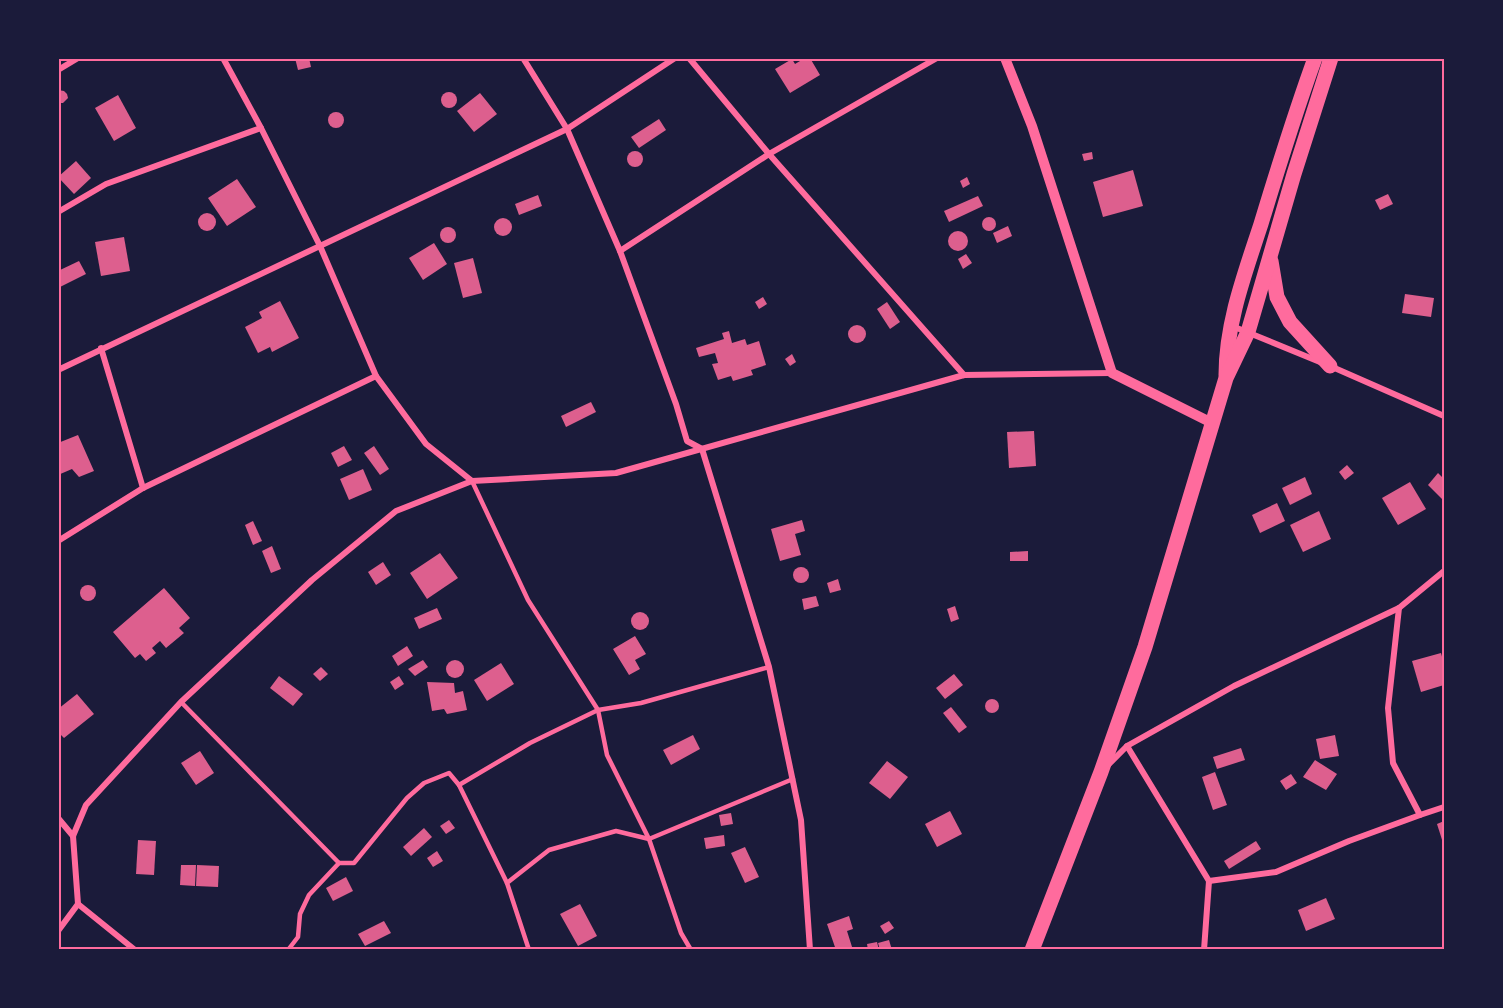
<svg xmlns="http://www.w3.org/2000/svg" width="1503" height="1008" viewBox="0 0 1503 1008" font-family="Quicksand,sans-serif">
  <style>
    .building { fill: #dd5f8e }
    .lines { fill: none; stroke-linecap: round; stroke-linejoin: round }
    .service { stroke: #ff6b9d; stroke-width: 4.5 }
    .minor { stroke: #ff6b9d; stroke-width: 6 }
    .tertiary { stroke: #ff6b9d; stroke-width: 10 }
    .primary { stroke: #ff6b9d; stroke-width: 15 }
    .neatline { fill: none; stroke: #ff6b9d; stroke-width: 2 }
  </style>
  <rect width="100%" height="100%" fill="#1b1b3a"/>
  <!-- building -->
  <g class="building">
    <polygon points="295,58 309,58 311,67 298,70"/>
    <polygon points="805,58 810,58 820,75 790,93 775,69 792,59 795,64"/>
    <polygon points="58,90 64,91 67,94 68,98 63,103 58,103"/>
    <circle cx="449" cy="100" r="8"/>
    <polygon points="480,93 497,114 474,132 457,111"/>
    <polygon points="118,95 136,128 114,141 95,108"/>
    <circle cx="336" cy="120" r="8"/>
    <polygon points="659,119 666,130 639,148 631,137"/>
    <circle cx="635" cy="159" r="8"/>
    <polygon points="1092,152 1093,159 1084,161 1082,154"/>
    <polygon points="76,161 91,178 74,194 58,177"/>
    <polygon points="1133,170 1143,206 1103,217 1093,182"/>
    <polygon points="967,177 970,184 963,188 960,181"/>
    <polygon points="237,179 256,207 227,226 208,198"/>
    <polygon points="1388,194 1393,204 1380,210 1375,200"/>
    <polygon points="538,195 542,206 519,215 515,204"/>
    <polygon points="978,196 983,206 949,222 944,211"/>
    <circle cx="207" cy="222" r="9"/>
    <circle cx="989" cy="224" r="7"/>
    <circle cx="503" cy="227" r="9"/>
    <polygon points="1008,226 1012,236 997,243 993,233"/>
    <circle cx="448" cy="235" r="8"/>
    <circle cx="958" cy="241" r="10"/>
    <polygon points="124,237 130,271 101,276 95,242"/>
    <polygon points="434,243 447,264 423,280 409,258"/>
    <polygon points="966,254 972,263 963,269 958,259"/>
    <polygon points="473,258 482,293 463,298 454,263"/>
    <polygon points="79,261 86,274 58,288 58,271"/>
    <polygon points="1405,294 1434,298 1431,317 1402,313"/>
    <polygon points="763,297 767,304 759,309 755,302"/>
    <polygon points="280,301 299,338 272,352 270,347 258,353 245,327 262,318 259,312"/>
    <polygon points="887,302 900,322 890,329 877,309"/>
    <circle cx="857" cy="334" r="9"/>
    <polygon points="729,331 732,343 745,339 747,345 759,341 766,365 751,370 753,375 733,381 731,376 718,380 712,364 718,363 715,353 699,357 696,348 724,339 722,333"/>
    <polygon points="792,354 796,362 790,366 785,359"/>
    <polygon points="591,402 596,412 566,427 561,416"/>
    <polygon points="1034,431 1036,466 1009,468 1007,432"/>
    <polygon points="78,435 94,471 79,477 72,469 58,475 58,453 61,452 58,443"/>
    <polygon points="344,446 352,460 338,467 331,453"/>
    <polygon points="374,446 389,469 380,475 364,453"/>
    <polygon points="1347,465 1354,473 1345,480 1339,472"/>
    <polygon points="363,469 372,490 349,500 340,479"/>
    <polygon points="1438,473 1444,479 1444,501 1428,485"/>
    <polygon points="1305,477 1312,494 1290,505 1282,488"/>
    <polygon points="1410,482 1426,509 1398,525 1382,498"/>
    <polygon points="1277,503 1285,521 1260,533 1252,515"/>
    <polygon points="1319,511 1331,539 1303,552 1290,525"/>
    <polygon points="802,520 805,531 795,534 801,555 780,561 771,529"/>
    <polygon points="253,521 262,541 253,545 245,525"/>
    <polygon points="272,546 281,569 271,573 262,551"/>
    <polygon points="1028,551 1028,561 1010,561 1010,552"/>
    <polygon points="440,553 458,578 427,599 410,573"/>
    <polygon points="383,562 391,575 376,585 368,572"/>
    <circle cx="801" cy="575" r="8"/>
    <polygon points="838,579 841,590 830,593 827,583"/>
    <circle cx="88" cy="593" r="8"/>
    <polygon points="164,588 190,618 179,628 184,633 166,648 160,641 152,648 156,653 146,661 140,654 135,658 113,632"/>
    <polygon points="816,596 819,606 804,610 802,599"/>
    <polygon points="955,606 959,619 951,622 947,609"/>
    <polygon points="437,608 442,619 419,629 414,618"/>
    <circle cx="640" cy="621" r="9"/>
    <polygon points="635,636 646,654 635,660 640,669 629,675 613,649"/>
    <polygon points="407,646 413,656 398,666 392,656"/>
    <polygon points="1441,653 1444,664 1444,685 1421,692 1412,661"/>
    <polygon points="423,660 428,667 415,676 408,669"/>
    <circle cx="455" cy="669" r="9"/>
    <polygon points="501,663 514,684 487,701 474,680"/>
    <polygon points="321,667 328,674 320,681 313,674"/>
    <polygon points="954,674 963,685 945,699 936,688"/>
    <polygon points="279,676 303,694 293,706 270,688"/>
    <polygon points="399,676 404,684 395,690 390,682"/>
    <polygon points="427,682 454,683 455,693 463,691 467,710 447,714 444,709 432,711"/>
    <polygon points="77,694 94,714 64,738 58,732 58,709"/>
    <circle cx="992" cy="706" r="7"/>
    <polygon points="951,707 967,727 959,733 943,713"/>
    <polygon points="693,735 700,749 671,765 663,750"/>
    <polygon points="1335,735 1339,756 1320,759 1316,739"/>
    <polygon points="1241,748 1245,760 1217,769 1213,757"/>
    <polygon points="200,751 214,773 196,785 181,763"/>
    <polygon points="1315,760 1337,774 1326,790 1303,777"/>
    <polygon points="887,761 908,777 890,799 869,783"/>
    <polygon points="1215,772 1227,805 1213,810 1202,777"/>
    <polygon points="1291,774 1297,783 1286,790 1280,781"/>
    <polygon points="950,811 962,834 937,847 925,824"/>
    <polygon points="731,813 733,824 721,826 719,815"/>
    <polygon points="449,820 455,828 446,834 440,826"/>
    <polygon points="1444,821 1444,846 1437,824"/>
    <polygon points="424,828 432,837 411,856 403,847"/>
    <polygon points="724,835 725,846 706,849 704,838"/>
    <polygon points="138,840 156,841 154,875 136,874"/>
    <polygon points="1256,841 1261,849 1229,869 1224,861"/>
    <polygon points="745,847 759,877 745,883 731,853"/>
    <polygon points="437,851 443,861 433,867 427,858"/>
    <polygon points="181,865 196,865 195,886 180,885"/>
    <polygon points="197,865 219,866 218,887 196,886"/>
    <polygon points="346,877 353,891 333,901 326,888"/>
    <polygon points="1326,898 1335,919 1306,931 1298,910"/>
    <polygon points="580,904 597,936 578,946 560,914"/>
    <polygon points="849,916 853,929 847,931 853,950 836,950 827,924"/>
    <polygon points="384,921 391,933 365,946 358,934"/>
    <polygon points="889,921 894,928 885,934 880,926"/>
    <polygon points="889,940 892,950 880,950 878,943"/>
    <polygon points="877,942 879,950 868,950 867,944"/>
  </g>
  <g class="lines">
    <!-- service -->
    <g class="service">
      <polyline points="472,481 528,600 598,710 607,755 649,839 681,933 691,950"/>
      <polyline points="181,702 339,863 354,863 407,798 424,783 449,773 459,785 530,743 598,710 641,703 769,667"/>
      <polyline points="459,785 507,883"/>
      <polyline points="288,950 298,937 300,914 309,895 339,863"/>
      <polyline points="529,950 507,883 549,850 616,831 649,839 793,779"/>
    </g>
    <!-- minor -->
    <g class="minor">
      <polyline points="223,58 261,128 320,246 376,376 426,444 472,481 616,473 964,375 1112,373"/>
      <polyline points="523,58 567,129 620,251 676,404 687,441 702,449 769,667 801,820 810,950"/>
      <polyline points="689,58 769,154 964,375"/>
      <polyline points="58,70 78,58"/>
      <polyline points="58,212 106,184 261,128"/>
      <polyline points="620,251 769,154 937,58"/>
      <polyline points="1232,326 1320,362"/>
      <polyline points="101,348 143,488"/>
      <polyline points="1330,366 1444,416"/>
      <polyline points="58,370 567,129 675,58"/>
      <polyline points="58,541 143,488 376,376"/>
      <polyline points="1127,746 1209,881 1276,872 1349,841 1420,815 1393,763 1388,708 1399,608"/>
      <polyline points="1107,766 1127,746 1234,686 1399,608 1444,571"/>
      <polyline points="1420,815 1444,807"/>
      <polyline points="58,818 73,836"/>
      <polyline points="58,931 78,904"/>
      <polyline points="135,950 78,904 73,836 86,805 181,702 312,580 396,511 472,481"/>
      <polyline points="1204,950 1209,881"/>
    </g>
    <!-- tertiary -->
    <polyline class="tertiary" points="1005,58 1032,126 1112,373 1212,423"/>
    <!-- primary -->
    <g class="primary">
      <polyline points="1271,261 1277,297 1290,322 1330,366"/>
      <path d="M1226,375c0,-52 19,-102 35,-151 17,-56 34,-111 54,-166"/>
      <polyline points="1032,950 1101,772 1145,647 1226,378 1248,332 1294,174 1331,58"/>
    </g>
  </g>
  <!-- border -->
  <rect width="1503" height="1008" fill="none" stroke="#1b1b3a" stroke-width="120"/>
  <rect x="60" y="60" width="1383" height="888" class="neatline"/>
</svg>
